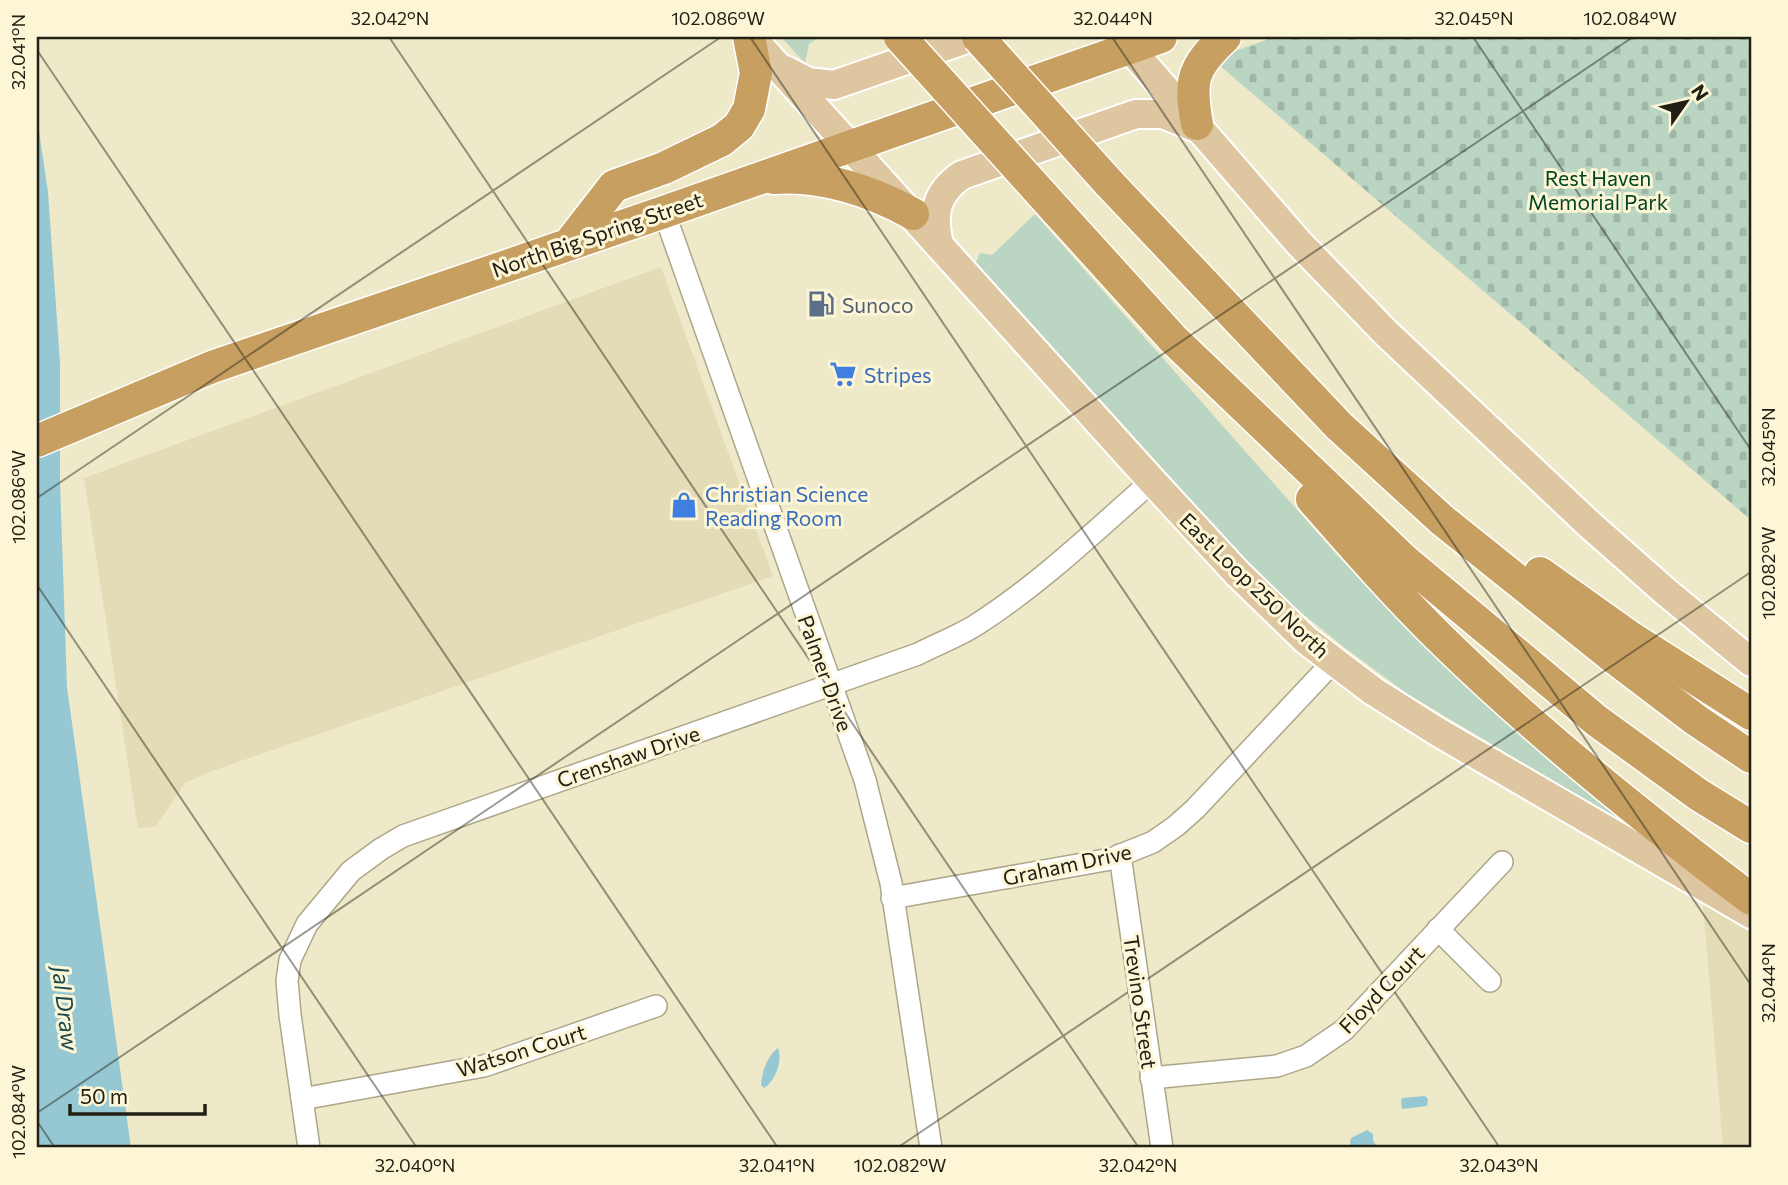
<svg xmlns="http://www.w3.org/2000/svg" width="1788" height="1185" viewBox="0 0 1788 1185" font-family="Commissioner,sans-serif">
  <style>
    .built { fill: #e3dcb6 }
    .green { fill: #bbd5c3 }
    .cemetery { fill: url(#cemetery-stones) }
    .water { fill: #95c8d3 }
    .lines { fill: none; stroke-linecap: round; stroke-linejoin: round }
    .minor-casing { stroke: #ada789; stroke-width: 24 }
    .major-casing { stroke: #fff; stroke-width: 32 }
    .highway-casing { stroke: #fff; stroke-width: 35 }
    .minor { stroke: #fff; stroke-width: 21 }
    .major { stroke: #ddc6a0; stroke-width: 28 }
    .highway { stroke: #c7a061; stroke-width: 32 }
    .highway-bridge-casing { stroke: #fff; stroke-width: 35; stroke-linecap: butt }
    .highway-bridge { stroke: #c7a061; stroke-width: 32 }
    .ticks { fill: none; stroke: #222014; stroke-width: 2; stroke-opacity: 0.45 }
    .labels { text-anchor: middle; dominant-baseline: central; stroke-width: 6; stroke-linejoin: round; paint-order: stroke }
    .park-label { font-size: 21px; fill: #004524; stroke: #fcf6d6 }
    .street-label { font-size: 21px; fill: #222014; stroke: #fcf6d6 }
    .service-label { font-size: 21px; fill: #4e5e75; stroke: #fcf6d6; text-anchor: start }
    .shop-label { font-size: 21px; fill: #366cbe; stroke: #fcf6d6; text-anchor: start }
    .water-label { font-size: 23px; font-style: italic; fill: #1a4850; stroke: #fcf6d6 }
    .neatline { fill: none; stroke: #222014; stroke-width: 2.5 }
    .ticks-label { font-size: 18px; text-anchor: middle; fill: #222014 }
  </style>
  <defs>
    <pattern id="cemetery-stones" width="16" height="16" patternUnits="userSpaceOnUse" patternTransform="scale(1.75)"><rect width="16" height="16" fill="#bbd5c3"/><path d="M2 7V4a2 2 0 0 1 4 0v3zM10 15v-3a2 2 0 0 1 4 0v3z" fill="#a0b7a7"/></pattern>
  </defs>
  <rect width="100%" height="100%" fill="#eee9c9"/>
  <!-- built -->
  <g class="built">
    <polygon points="661,267 773,576 212,771 185,783 156,826 138,829 84,478"/>
    <polygon points="1703,904 1751,933 1751,1148 1723,1148"/>
  </g>
  <!-- green -->
  <g class="green">
    <polygon points="781,37 820,37 809,44 805,63"/>
    <polygon points="1035,214 1338,556 1410,632 1465,685 1642,834 1406,693 1344,647 1293,606 1249,564 976,262 980,253 992,255"/>
  </g>
  <!-- cemetery -->
  <polygon class="cemetery" points="1275,37 1751,37 1751,520 1212,59"/>
  <!-- water -->
  <g class="water">
    <polygon points="37,118 48,192 60,363 60,482 67,687 131,1148 37,1148"/>
    <path d="M778,1048c5,13 -3,33 -14,40l-3,-3c1,-13 6,-29 17,-37z"/>
    <polygon points="1425,1096 1428,1099 1427,1106 1402,1109 1401,1100 1402,1098"/>
    <polygon points="1367,1130 1373,1134 1373,1140 1377,1147 1353,1147 1350,1144 1351,1138"/>
  </g>
  <g class="lines">
    <!-- minor casing -->
    <g class="minor-casing">
      <g id="minor">
        <polyline points="664,212 865,780 891,883 931,1148"/>
        <polyline points="1120,855 1162,1148"/>
        <polyline points="892,898 1111,859 1153,842 1176,826 1195,809 1334,661"/>
        <polyline points="1438,929 1490,981"/>
        <polyline points="1151,1078 1277,1066 1306,1056 1344,1030 1502,862"/>
        <polyline points="302,1099 484,1066 656,1006"/>
        <path d="M309,1148l-19,-133 -3,-34 3,-21 17,-36 44,-53 30,-22 22,-13 515,-182c19,-10 41,-18 58,-29 64,-41 119,-94 176,-144"/>
      </g>
    </g>
    <!-- major casing -->
    <g class="major-casing">
      <g id="major">
        <polyline points="751,37 1152,481 1238,574 1306,640 1373,691 1438,732 1751,914"/>
        <polyline points="1120,37 1298,242 1386,333 1589,524 1666,592 1751,662"/>
        <polyline points="785,70 808,82 834,85 972,37"/>
        <path d="M939,244c-7,-29 -4,-51 23,-69l174,-61h27l34,14"/>
      </g>
    </g>
    <!-- highway casing -->
    <g class="highway-casing">
      <g id="highway">
        <path d="M1197,124c-8,-44 -5,-56 28,-87"/>
        <path d="M774,178c47,-4 98,13 139,36"/>
        <polyline points="1108,182 1339,426 1442,520 1613,657 1696,720 1751,757"/>
        <polyline points="1056,210 1173,339 1404,560 1597,721 1699,795 1751,827"/>
        <polyline points="569,244 614,186 664,168 722,140 739,126 749,109 756,73 749,37"/>
        <polyline points="37,441 212,367 664,212 1161,37"/>
        <path d="M1312,499c42,48 84,96 130,141 96,94 202,179 309,259"/>
        <polyline points="1540,573 1630,637 1751,714"/>
      </g>
    </g>
    <!-- minor -->
    <use href="#minor" class="minor"/>
    <!-- major -->
    <use href="#major" class="major"/>
    <!-- highway -->
    <use href="#highway" class="highway"/>
    <!-- highway-bridge casing -->
    <g class="highway-bridge-casing">
      <g id="highway-bridge">
        <polyline points="900,37 1056,210"/>
        <polyline points="978,37 1108,182"/>
      </g>
    </g>
    <!-- highway-bridge -->
    <use href="#highway-bridge" class="highway-bridge"/>
  </g>
  <!-- ticks -->
  <path class="ticks" d="M389,37l750,1111M750,37l750,1111M1112,37l639,948M1473,37l278,413M37,50l741,1098M37,498l684,-461M37,585l380,563M37,1113l1596,-1076M37,1121l18,27M897,1148l854,-576"/>
  <!-- icons -->
  <defs>
    <g id="fuel-bare" transform="scale(2.1)"><path d="M-5.5-6h7V0h2V4h1.3V-2.5L3-4.5l.8-.8L6-3V5H2.5V1h-1V6h-7ZM-4.2-4.7v3.2H.2V-4.7Z" fill="#5c6f8a" stroke="#fcf6d6" stroke-width="2.5" paint-order="stroke"/></g>
    <g id="supermarket-bare" transform="scale(2.1)"><path d="M-6-5.5h2.5l.6 2H6L4.5 2H-2.5L-4.4-4H-6ZM-1.5 3.2a1.3 1.3 0 1 0 .1 0ZM3 3.2a1.3 1.3 0 1 0 .1 0Z" fill="#3f7fe0" stroke="#fcf6d6" stroke-width="2.5" paint-order="stroke"/></g>
    <g id="shop-bare" transform="scale(2.1)"><path d="M-5-2.5h2.3a2.7 3.5 0 0 1 5.4 0H5L5.5 6h-11ZM-1.5-2.5h3a1.5 2.3 0 0 0-3 0Z" fill="#3f7fe0" stroke="#fcf6d6" stroke-width="2.5" paint-order="stroke"/></g>
  </defs>
  <g fill-rule="evenodd">
    <use href="#fuel-bare" x="821" y="304"/>
    <use href="#supermarket-bare" x="843" y="374"/>
    <use href="#shop-bare" x="684" y="505"/>
  </g>
  <g class="labels">
    <!-- park labels -->
    <g class="park-label">
      <text x="1598" y="177">Rest Haven<tspan x="1598" dy="24">Memorial Park</tspan></text>
    </g>
    <!-- street labels -->
    <g class="street-label">
      <text transform="translate(597 234) rotate(-19)">North Big Spring Street</text>
      <text transform="translate(1255 585) rotate(44)">East Loop 250 North</text>
      <text transform="translate(826 673) rotate(70)">Palmer Drive</text>
      <text transform="translate(628 756) rotate(-19)">Crenshaw Drive</text>
      <text transform="translate(1067 864) rotate(-12)">Graham Drive</text>
      <text transform="translate(1381 989) rotate(-46)">Floyd Court</text>
      <text transform="translate(1141 1002) rotate(82)">Trevino Street</text>
      <text transform="translate(521 1050) rotate(-17)">Watson Court</text>
    </g>
    <!-- service labels -->
    <g class="service-label">
      <text x="842" y="304">Sunoco</text>
    </g>
    <!-- shop labels -->
    <g class="shop-label">
      <text x="864" y="374">Stripes</text>
      <text x="705" y="493">Christian Science<tspan x="705" dy="24">Reading Room</tspan></text>
    </g>
    <!-- water labels -->
    <g class="water-label">
      <text transform="translate(66 1008) rotate(83)">Jal Draw</text>
    </g>
  </g>
  <!-- border -->
  <rect width="1788" height="1185" fill="none" stroke="#fcf6d6" stroke-width="77"/>
  <!-- north arrow -->
  <g transform="translate(1686 102) rotate(56)" stroke="#fcf6d6" stroke-width="5" paint-order="stroke">
  <path d="M0-5L12 26L0 18L-12 26Z" fill="#222014"/>
  <text y="-10" font-size="19" font-weight="bold" text-anchor="middle" fill="#222014">N</text>
  </g>
  <!-- scale -->
  <path d="M70 1104v10h135v-10" fill="none" stroke="#222014" stroke-width="3.5"/>
  <text x="80" y="1104" font-size="21" fill="#222014" stroke="#fcf6d6" stroke-width="5" paint-order="stroke">50 m</text>
  <rect x="38" y="38" width="1712" height="1108" class="neatline"/>
  <g class="ticks-label">
    <text x="390" y="25">32.042°N</text>
    <text x="718" y="25">102.086°W</text>
    <text x="1113" y="25">32.044°N</text>
    <text x="1474" y="25">32.045°N</text>
    <text x="1630" y="25">102.084°W</text>
    <text transform="translate(19 52) rotate(-90)" y="6">32.041°N</text>
    <text transform="translate(1769 447) rotate(-90)" y="6">32.045°N</text>
    <text transform="translate(19 497) rotate(-90)" y="6">102.086°W</text>
    <text transform="translate(1769 573) rotate(-90)" y="6">102.082°W</text>
    <text transform="translate(1769 983) rotate(-90)" y="6">32.044°N</text>
    <text transform="translate(19 1112) rotate(-90)" y="6">102.084°W</text>
    <text x="415" y="1172">32.040°N</text>
    <text x="777" y="1172">32.041°N</text>
    <text x="900" y="1172">102.082°W</text>
    <text x="1138" y="1172">32.042°N</text>
    <text x="1499" y="1172">32.043°N</text>
  </g>
</svg>
